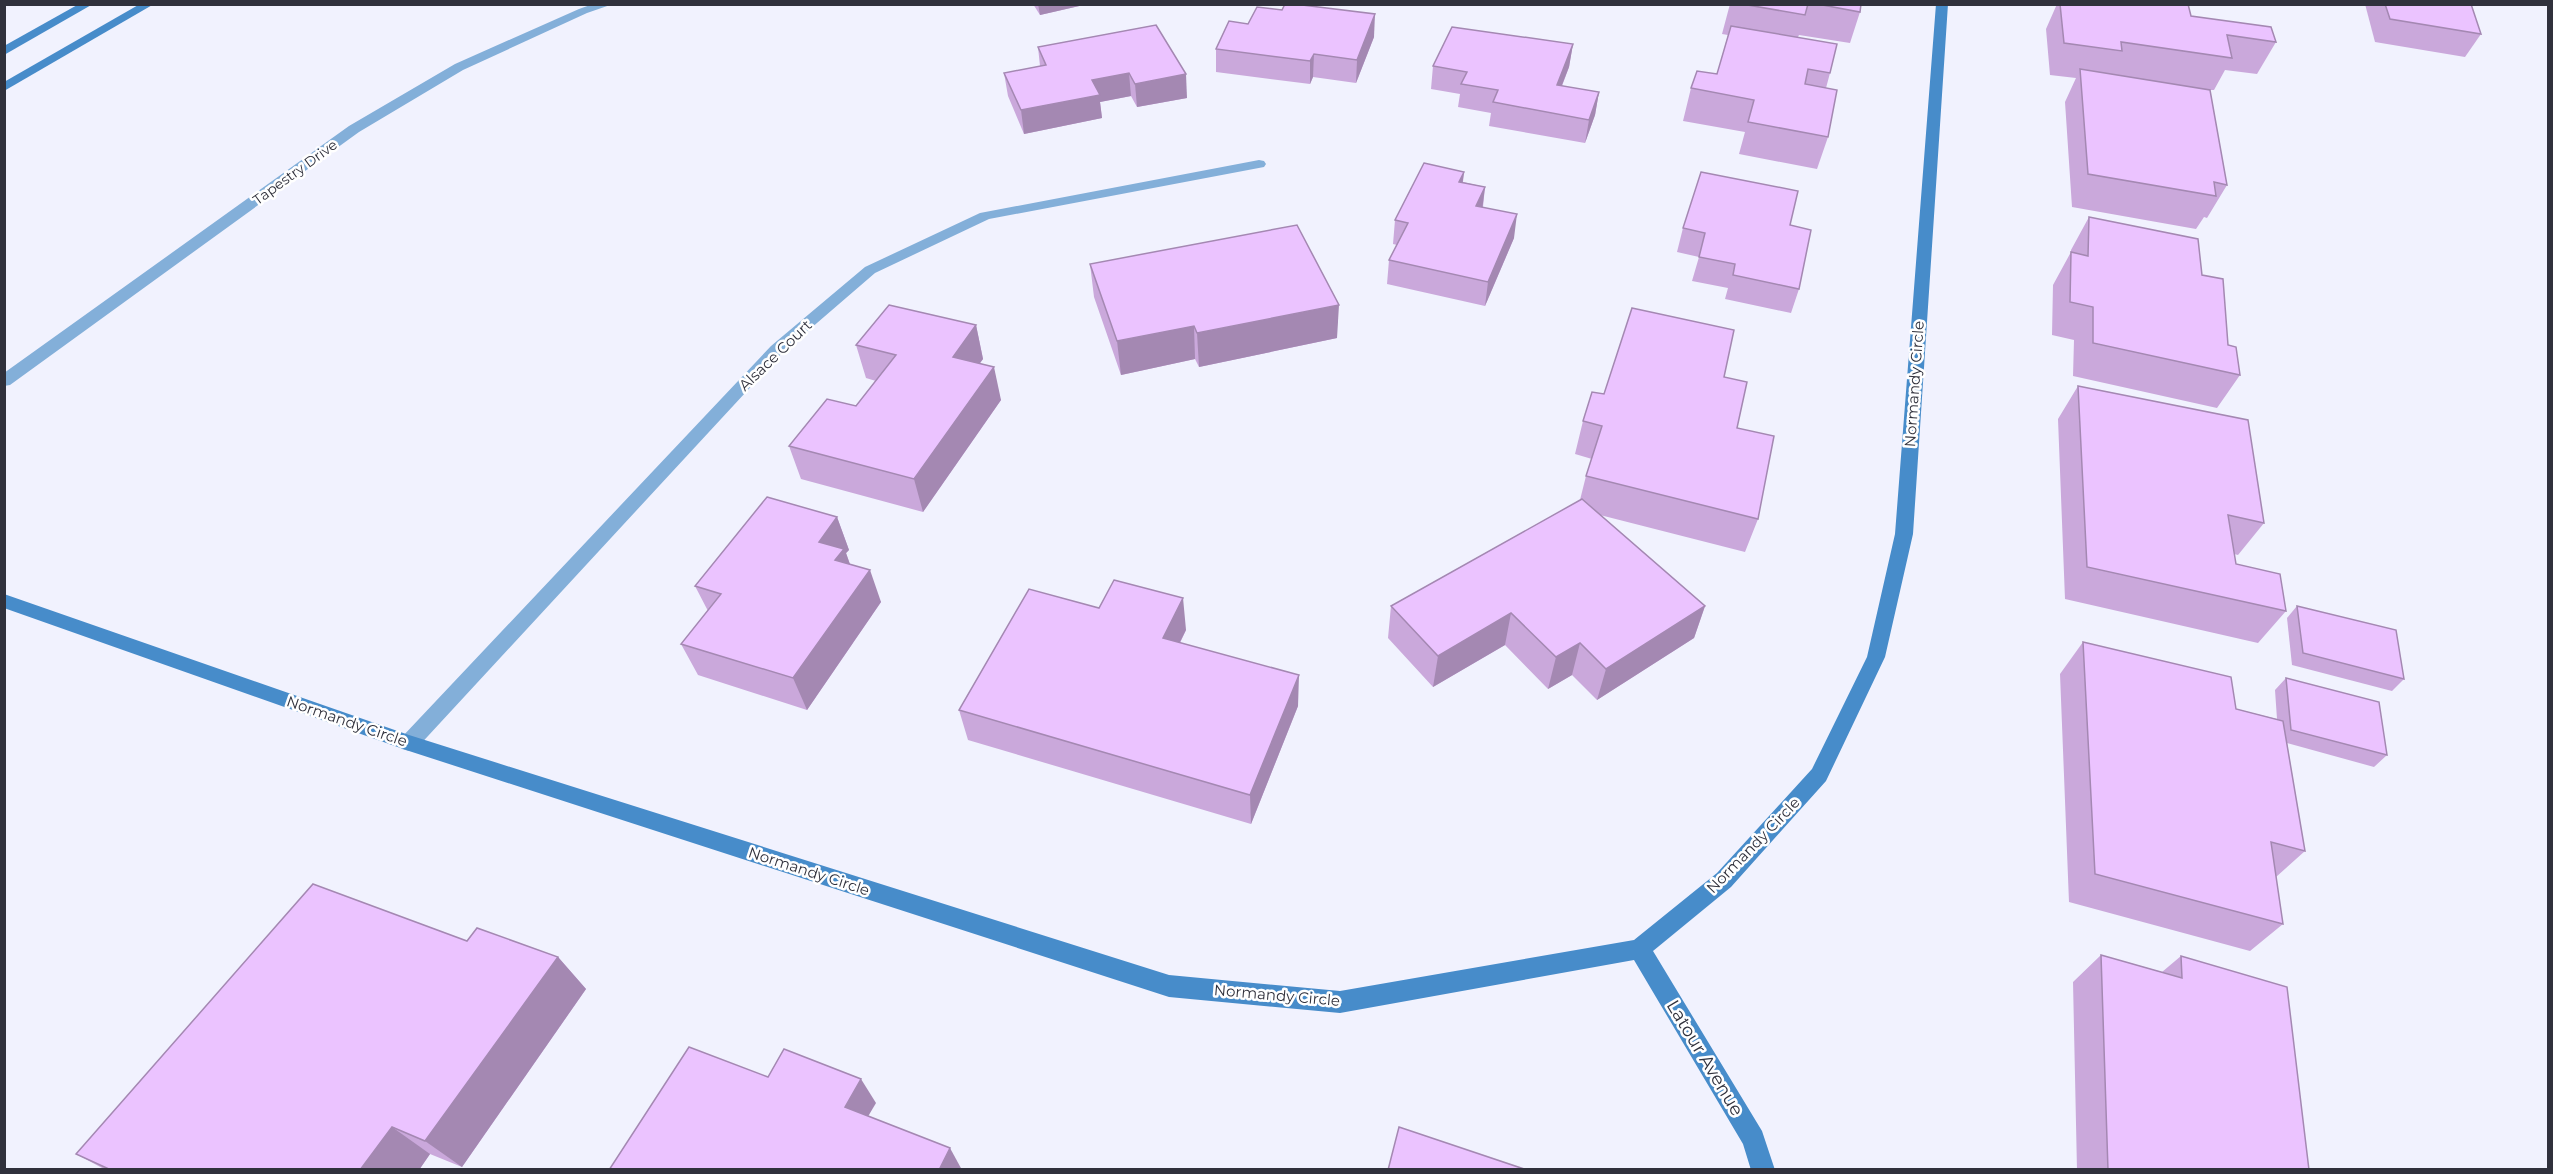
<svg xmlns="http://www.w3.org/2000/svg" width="2553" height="1174" viewBox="0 0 2553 1174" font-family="Montserrat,sans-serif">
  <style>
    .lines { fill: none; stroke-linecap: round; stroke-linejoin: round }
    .street { fill: #83afd9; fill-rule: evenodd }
    .secondary { fill: #478cca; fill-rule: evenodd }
    .wall { fill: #caa8db }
    .shaded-wall { fill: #a488b2 }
    .building { fill: #ebc3ff; stroke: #a488b2; stroke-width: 1.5 }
    .labels { text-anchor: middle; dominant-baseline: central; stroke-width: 5; stroke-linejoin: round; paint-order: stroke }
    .far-street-label { font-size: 14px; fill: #30313c; stroke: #fff }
    .street-label { font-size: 15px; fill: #30313c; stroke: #fff }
    .near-street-label { font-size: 18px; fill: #30313c; stroke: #fff }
  </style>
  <rect width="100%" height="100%" fill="#f1f2fe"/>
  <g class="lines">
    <!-- street -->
    <g class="street">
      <polygon points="593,4 613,4 587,13 463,70 359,132 10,385 4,386 4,373 349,126 455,64 579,9"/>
      <polygon points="1259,160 1264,161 1266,164 1264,167 989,219 875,273 781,354 416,749 409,751 402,749 399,743 402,737 771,346 865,267 980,213"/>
    </g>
    <!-- secondary -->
    <g class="secondary">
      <polygon points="79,4 93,4 4,55 4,46"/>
      <polygon points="140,4 154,4 4,91 4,82"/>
      <polygon points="1936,4 1948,4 1913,534 1885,657 1826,781 1731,887 1653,951 1762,1131 1775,1170 1751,1170 1743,1144 1634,960 1340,1013 1169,997 409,751 4,608 4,594 409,735 1169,975 1340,991 1634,940 1717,873 1812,769 1867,657 1895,534"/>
    </g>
  </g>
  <!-- wall -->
  <g class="wall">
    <polygon points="1033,4 1088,4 1040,15"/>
    <polygon points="1730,4 1861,4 1860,12 1850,43 1799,35 1798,37 1830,73 1826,88 1828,137 1817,169 1739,154 1745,132 1683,121 1691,88 1717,74 1728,35 1722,34"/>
    <polygon points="2057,4 2188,4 2191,16 2276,42 2257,74 2225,70 2214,90 2210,90 2227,185 2207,218 2204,217 2196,229 2072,207 2065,102 2076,78 2050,75 2046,29"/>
    <polygon points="2365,4 2471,4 2481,34 2465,57 2375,42"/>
    <polygon points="1156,25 1187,98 1137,107 1131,96 1100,102 1102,118 1024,134 1008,96 1004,73 1040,66 1038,47"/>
    <polygon points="1374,37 1356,83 1313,77 1310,84 1216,72 1216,49"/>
    <polygon points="1573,44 1569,67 1562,86 1599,92 1595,115 1585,143 1489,126 1491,113 1458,107 1460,94 1431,89 1433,66"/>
    <polygon points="1464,172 1463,182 1485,187 1483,207 1514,238 1485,306 1387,284 1389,260 1397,245 1393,244 1395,220"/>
    <polygon points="2089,217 2202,275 2240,375 2217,408 2073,376 2074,340 2052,335 2053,285 2071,252 2071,250"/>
    <polygon points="1790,225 1799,289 1791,313 1725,299 1728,288 1692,281 1699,257 1677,252 1683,228"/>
    <polygon points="1090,264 1337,338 1199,367 1195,359 1121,375 1094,297"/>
    <polygon points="976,325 983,359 980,363 1001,400 923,512 801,479 789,446 856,406 876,381 866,378 856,345"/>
    <polygon points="1724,377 1737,428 1758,519 1745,552 1600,515 1705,606 1694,638 1597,700 1572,675 1548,689 1505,645 1433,687 1388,638 1391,606 1580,500 1586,476 1592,459 1575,454 1583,421 1604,394"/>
    <polygon points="2078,386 2264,523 2238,555 2234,554 2236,564 2286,611 2258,643 2065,599 2058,419"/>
    <polygon points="837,517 849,550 846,553 850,564 881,602 807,710 698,675 681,644 708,611 695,586"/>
    <polygon points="2297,606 2404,679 2392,691 2292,665 2287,618"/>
    <polygon points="1186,630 1180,643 1298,706 1251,824 968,740 959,710"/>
    <polygon points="2083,642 2236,709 2277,719 2275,690 2286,678 2387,755 2374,767 2287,743 2305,851 2276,877 2283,924 2250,951 2069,902 2060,674"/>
    <polygon points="467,941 558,957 586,989 462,1167 430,1154 419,1170 106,1170 76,1154"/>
    <polygon points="2101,955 2162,972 2181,956 2309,1170 2077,1170 2073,982"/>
  </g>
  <!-- shaded-wall -->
  <g class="shaded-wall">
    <polygon points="1038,4 1088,4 1040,15"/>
    <polygon points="1375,14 1374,37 1356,83 1357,60"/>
    <polygon points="1573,44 1569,67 1553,108 1557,85"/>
    <polygon points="1314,54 1313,77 1310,84 1310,61"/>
    <polygon points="1129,73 1131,96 1100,102 1102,118 1024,134 1021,110 1092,80"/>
    <polygon points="1186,74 1187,98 1137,107 1135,84"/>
    <polygon points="1599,92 1595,115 1585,143 1589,120"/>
    <polygon points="1464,172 1461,195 1459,182"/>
    <polygon points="1485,187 1482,211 1476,206"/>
    <polygon points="1517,214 1514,238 1485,306 1488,282"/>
    <polygon points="1339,305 1337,338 1199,367 1197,333"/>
    <polygon points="976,325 983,359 960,390 953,357"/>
    <polygon points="1194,326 1195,359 1121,375 1117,341"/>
    <polygon points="994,367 1001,400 923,512 914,479"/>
    <polygon points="837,517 849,550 846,553 856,582 819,542"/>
    <polygon points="870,570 881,602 807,710 793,678"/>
    <polygon points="1183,598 1186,630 1166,670 1163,638"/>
    <polygon points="1705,606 1694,638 1597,700 1606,669"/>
    <polygon points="1511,613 1505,645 1433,687 1438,656"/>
    <polygon points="1580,643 1572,675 1548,689 1556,657"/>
    <polygon points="1299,675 1298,706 1251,824 1250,795"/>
    <polygon points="558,957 586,989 462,1167 425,1141"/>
    <polygon points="861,1079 876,1103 860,1130 845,1107"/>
    <polygon points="392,1127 430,1154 419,1170 360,1170"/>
    <polygon points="950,1148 962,1170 939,1170"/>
  </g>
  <!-- building -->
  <g class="building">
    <polygon points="1285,4 1294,4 1375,14 1357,60 1314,54 1310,61 1216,49 1229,21 1248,24 1257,7 1282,10"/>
    <polygon points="1742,4 1808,4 1805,15"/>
    <polygon points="1817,4 1861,4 1860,12"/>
    <polygon points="2060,4 2188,4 2191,16 2271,27 2276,42 2227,35 2232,58 2121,42 2122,51 2064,43"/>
    <polygon points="2385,4 2471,4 2481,34 2390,19"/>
    <polygon points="1156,25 1186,74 1135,84 1129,73 1092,80 1100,95 1021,110 1004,73 1046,65 1038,47"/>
    <polygon points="1731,26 1837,44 1830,73 1808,69 1805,84 1837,90 1828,137 1748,122 1754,100 1691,88 1697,71 1717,74"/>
    <polygon points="1452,27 1573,44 1557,85 1599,92 1589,120 1493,102 1498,90 1461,84 1467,72 1433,66"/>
    <polygon points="2080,69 2210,90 2227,185 2214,182 2216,196 2088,174"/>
    <polygon points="1424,163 1464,172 1459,182 1485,187 1476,206 1517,214 1488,282 1389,260 1408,223 1395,220"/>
    <polygon points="1701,172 1798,191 1790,225 1811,230 1799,289 1733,275 1735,264 1699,257 1705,233 1683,228"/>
    <polygon points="2089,217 2198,239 2202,275 2223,279 2228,345 2236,347 2240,375 2093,343 2093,307 2070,302 2071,252 2088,256"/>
    <polygon points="1297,225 1339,305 1197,333 1194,326 1117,341 1090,264"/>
    <polygon points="889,305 976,325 953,357 994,367 914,479 789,446 827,399 856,406 896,355 856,345"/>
    <polygon points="1632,308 1734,330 1724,377 1747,382 1737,428 1774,436 1758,519 1586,476 1602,426 1583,421 1592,392 1604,394"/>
    <polygon points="2078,386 2248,420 2264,523 2228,515 2236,564 2280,574 2286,611 2087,567"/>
    <polygon points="767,497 837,517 819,542 844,549 835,560 870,570 793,678 681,644 721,594 695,586"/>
    <polygon points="1582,499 1705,606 1606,669 1580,643 1556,657 1511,613 1438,656 1391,606"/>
    <polygon points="1114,580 1183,598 1163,638 1299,675 1250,795 959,710 1029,589 1099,608"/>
    <polygon points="2297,606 2396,630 2404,679 2303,653"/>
    <polygon points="2083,642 2231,677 2236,709 2283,721 2305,851 2271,842 2283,924 2095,874"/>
    <polygon points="2286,678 2379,702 2387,755 2291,730"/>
    <polygon points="313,884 467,941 477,928 558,957 425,1141 392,1127 360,1170 111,1170 76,1154"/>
    <polygon points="2101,955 2182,978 2181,956 2287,987 2309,1170 2108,1170"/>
    <polygon points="689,1047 768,1077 784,1049 861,1079 845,1107 950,1148 939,1170 609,1170"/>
    <polygon points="1399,1127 1527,1170 1388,1170"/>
  </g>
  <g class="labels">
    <!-- far-street labels -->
    <g class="far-street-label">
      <text transform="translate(295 172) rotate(-36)">Tapestry Drive</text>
    </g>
    <!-- street labels -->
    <g class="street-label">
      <text transform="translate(775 355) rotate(-44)">Alsace Court</text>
      <text transform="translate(1914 384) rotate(-86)">Normandy Circle</text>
      <text transform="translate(347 721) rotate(19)">Normandy Circle</text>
      <text transform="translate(1753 845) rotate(-46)">Normandy Circle</text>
      <text transform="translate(809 871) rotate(18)">Normandy Circle</text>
      <text transform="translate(1277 995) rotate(5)">Normandy Circle</text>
    </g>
    <!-- near-street labels -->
    <g class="near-street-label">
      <text transform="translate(1705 1058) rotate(59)">Latour Avenue</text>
    </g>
  </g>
  <!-- border -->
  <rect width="2553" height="1174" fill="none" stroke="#30313c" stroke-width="12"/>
</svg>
